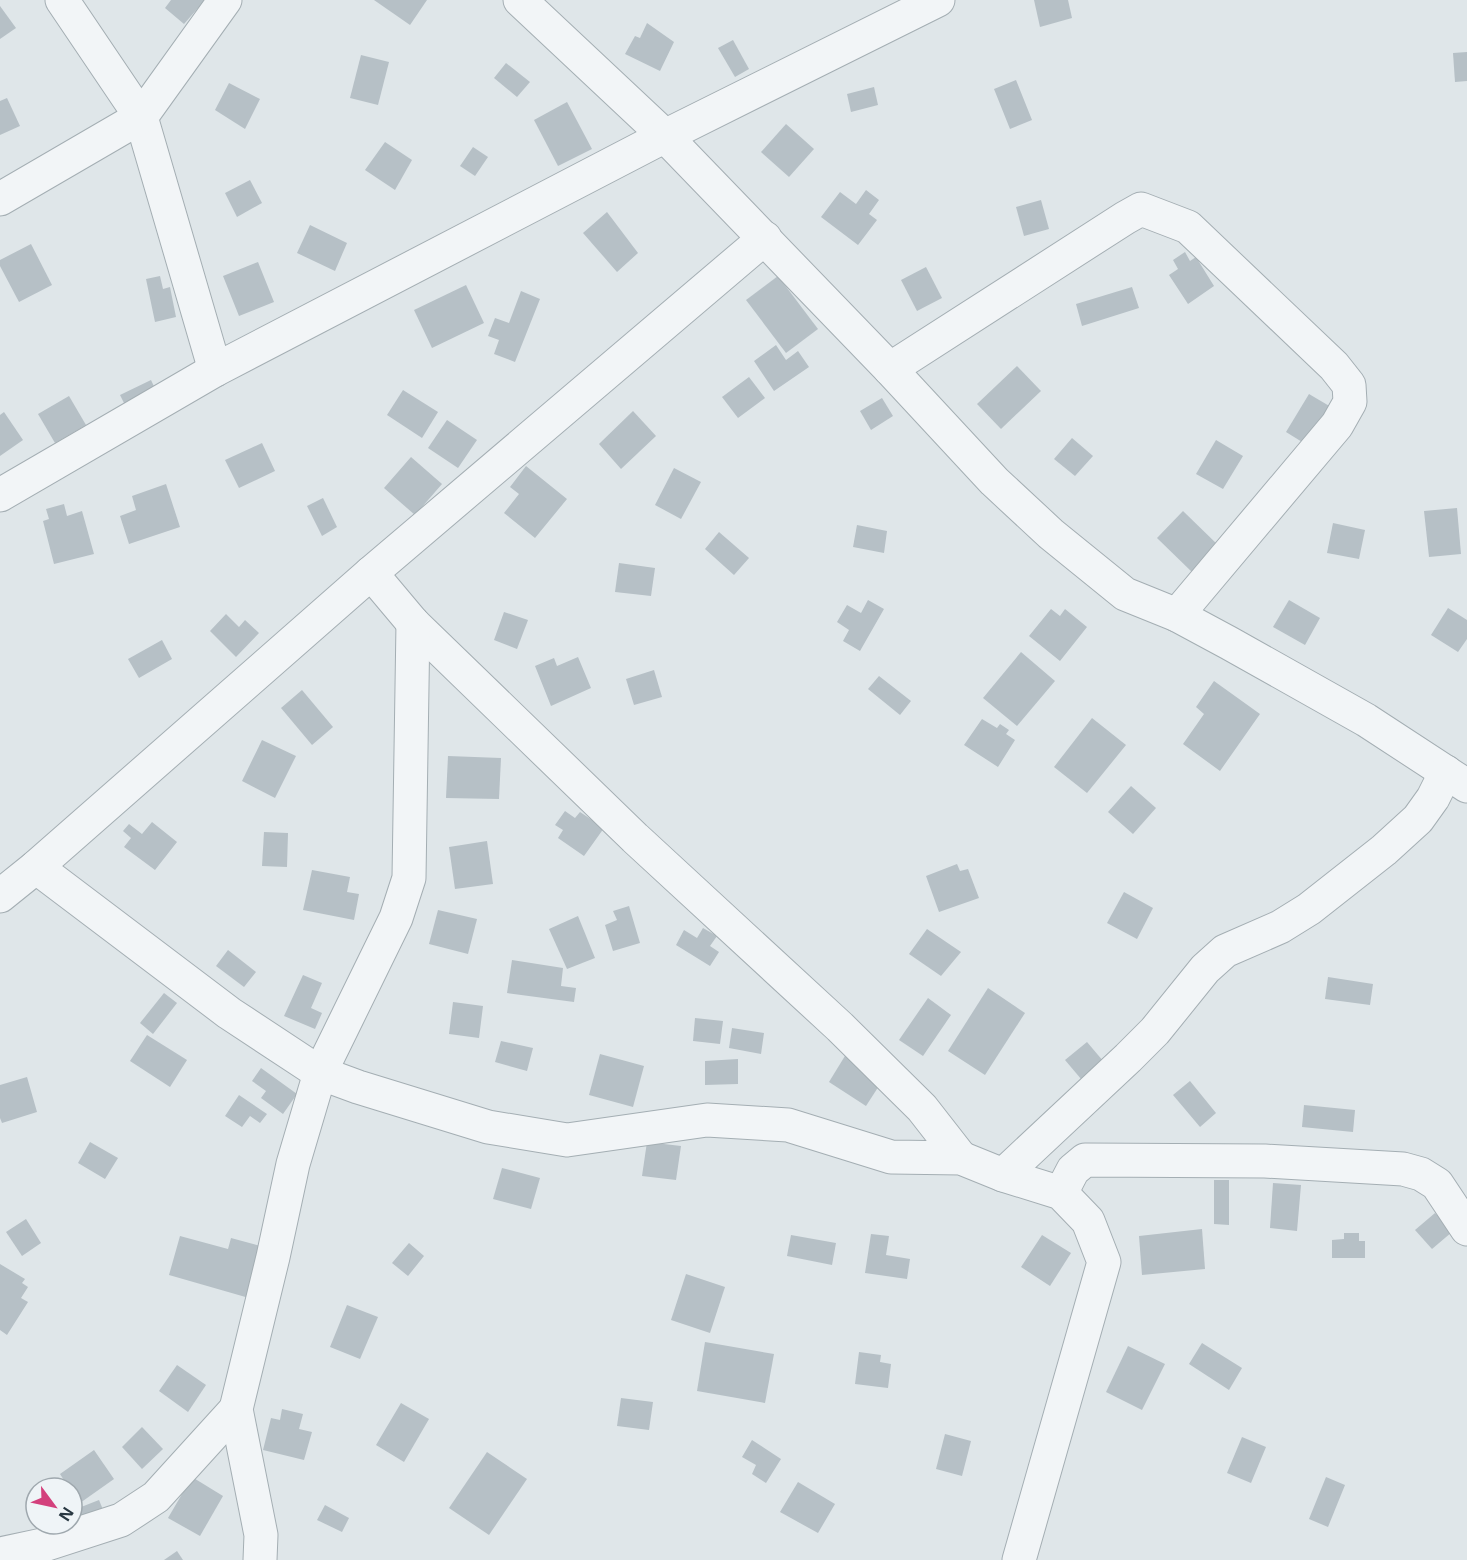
<svg xmlns="http://www.w3.org/2000/svg" width="1467" height="1560" viewBox="0 0 1467 1560" font-family="'Open Sans',sans-serif">
  <style>
    .building { fill: #b6c0c6 }
    .lines { fill: none; stroke-linecap: round; stroke-linejoin: round }
    .minor-casing { stroke: #a4aeb3; stroke-width: 35 }
    .minor { stroke: #f2f5f7; stroke-width: 33 }
  </style>
  <rect width="100%" height="100%" fill="#dfe6e9"/>
  <!-- building -->
  <g class="building">
    <polygon points="171,0 205,0 184,24 165,8"/>
    <polygon points="374,0 427,0 410,25"/>
    <polygon points="1034,0 1068,0 1072,18 1040,27"/>
    <polygon points="0,6 16,28 0,39"/>
    <polygon points="647,23 674,42 660,71 625,54 635,36 640,38"/>
    <polygon points="733,40 749,69 735,77 718,48"/>
    <polygon points="1467,52 1467,81 1455,82 1453,53"/>
    <polygon points="361,55 389,62 378,105 350,98"/>
    <polygon points="506,63 530,82 517,97 494,78"/>
    <polygon points="1016,80 1032,120 1010,129 994,89"/>
    <polygon points="229,83 260,99 245,129 215,110"/>
    <polygon points="874,87 878,105 851,112 847,94"/>
    <polygon points="7,98 20,126 0,135 0,101"/>
    <polygon points="567,102 592,149 558,166 534,120"/>
    <polygon points="786,124 814,149 789,177 761,152"/>
    <polygon points="385,142 412,160 395,190 365,170"/>
    <polygon points="473,147 488,157 475,176 460,166"/>
    <polygon points="250,180 262,203 237,217 225,193"/>
    <polygon points="866,190 879,200 869,214 877,220 858,245 821,217 840,192 856,204"/>
    <polygon points="1041,200 1049,229 1024,236 1016,207"/>
    <polygon points="607,212 638,253 617,272 583,233"/>
    <polygon points="310,225 347,243 335,271 297,253"/>
    <polygon points="31,244 52,285 19,302 0,266 0,260"/>
    <polygon points="1185,252 1190,261 1196,257 1214,286 1188,304 1169,275 1178,269 1173,260"/>
    <polygon points="258,262 274,302 239,316 223,276"/>
    <polygon points="926,267 942,298 917,311 901,280"/>
    <polygon points="160,276 163,289 170,287 176,317 155,322 146,279"/>
    <polygon points="778,276 818,329 786,353 746,300"/>
    <polygon points="466,285 484,323 432,348 414,310"/>
    <polygon points="1132,287 1139,308 1082,326 1076,304"/>
    <polygon points="521,291 540,299 515,362 494,354 499,340 488,336 495,318 509,323"/>
    <polygon points="776,345 786,360 798,351 809,367 774,391 754,361"/>
    <polygon points="1017,366 1041,391 1001,429 977,404"/>
    <polygon points="749,377 765,398 738,418 722,397"/>
    <polygon points="151,380 158,395 127,409 120,395"/>
    <polygon points="403,390 438,412 422,438 387,415"/>
    <polygon points="1309,394 1331,407 1307,445 1286,432"/>
    <polygon points="69,396 86,425 55,443 38,414"/>
    <polygon points="882,398 893,416 871,430 860,411"/>
    <polygon points="633,411 656,436 621,469 599,444"/>
    <polygon points="4,412 23,440 0,456 0,415"/>
    <polygon points="447,420 477,440 458,468 428,448"/>
    <polygon points="1072,438 1093,456 1075,476 1054,459"/>
    <polygon points="1216,440 1243,456 1223,489 1196,474"/>
    <polygon points="262,443 275,471 239,488 225,460"/>
    <polygon points="411,457 442,484 415,515 384,488"/>
    <polygon points="526,466 567,499 535,538 504,513 519,494 510,487"/>
    <polygon points="674,468 701,482 681,519 655,505"/>
    <polygon points="166,484 180,527 129,544 120,516 136,510 132,496"/>
    <polygon points="323,498 337,527 322,536 307,506"/>
    <polygon points="64,504 67,516 82,511 94,554 54,564 43,521 49,519 46,509"/>
    <polygon points="1457,508 1461,554 1429,557 1424,511"/>
    <polygon points="1183,511 1220,547 1194,574 1157,538"/>
    <polygon points="1333,523 1365,530 1359,559 1327,553"/>
    <polygon points="857,525 887,531 884,553 853,547"/>
    <polygon points="719,532 749,558 734,575 705,549"/>
    <polygon points="619,563 655,568 651,596 615,592"/>
    <polygon points="868,600 884,609 860,651 843,641 849,630 837,622 847,605 861,613"/>
    <polygon points="1289,600 1320,618 1305,645 1273,627"/>
    <polygon points="1448,608 1467,620 1467,639 1458,652 1431,635"/>
    <polygon points="1051,609 1060,616 1065,609 1087,627 1060,661 1029,636"/>
    <polygon points="504,612 528,620 517,649 494,640"/>
    <polygon points="226,614 239,627 245,620 259,633 236,657 210,631"/>
    <polygon points="162,640 172,659 139,678 128,659"/>
    <polygon points="1021,652 1055,681 1017,726 983,698"/>
    <polygon points="578,657 591,688 551,706 535,666 554,658 557,666"/>
    <polygon points="654,670 662,697 634,705 626,679"/>
    <polygon points="879,676 911,701 900,715 868,689"/>
    <polygon points="1214,681 1260,714 1220,771 1183,744 1204,714 1196,707"/>
    <polygon points="302,690 333,727 312,745 281,708"/>
    <polygon points="1092,718 1126,745 1087,793 1054,767"/>
    <polygon points="982,719 997,728 1000,724 1009,730 1006,734 1015,740 998,767 964,745"/>
    <polygon points="262,740 296,756 275,798 242,781"/>
    <polygon points="448,756 501,758 499,799 446,798"/>
    <polygon points="1131,786 1156,808 1133,834 1108,812"/>
    <polygon points="565,811 575,818 580,812 604,828 584,856 558,838 563,830 555,825"/>
    <polygon points="152,822 177,842 155,870 124,847 131,838 123,831 129,824 142,834"/>
    <polygon points="264,832 288,833 287,867 262,866"/>
    <polygon points="487,841 493,884 455,889 449,847"/>
    <polygon points="957,864 960,871 968,869 979,898 939,912 926,876"/>
    <polygon points="312,870 350,877 347,892 359,894 354,920 303,910"/>
    <polygon points="1124,892 1153,908 1137,939 1107,923"/>
    <polygon points="629,906 640,943 613,951 605,925 617,920 613,911"/>
    <polygon points="438,910 477,919 468,954 429,944"/>
    <polygon points="578,916 595,958 567,969 549,929"/>
    <polygon points="703,928 717,936 710,946 719,952 710,966 676,945 684,930 697,938"/>
    <polygon points="927,929 961,952 941,976 909,954"/>
    <polygon points="228,950 256,972 244,987 216,966"/>
    <polygon points="512,960 563,968 561,986 576,988 574,1002 507,993"/>
    <polygon points="303,975 322,983 311,1008 322,1013 315,1029 284,1016"/>
    <polygon points="1328,977 1373,984 1370,1005 1325,999"/>
    <polygon points="988,988 1025,1013 985,1075 948,1051"/>
    <polygon points="164,993 177,1003 153,1034 140,1023"/>
    <polygon points="928,998 951,1015 923,1056 899,1040"/>
    <polygon points="453,1002 483,1006 479,1038 449,1034"/>
    <polygon points="695,1018 723,1021 720,1044 693,1041"/>
    <polygon points="732,1028 764,1033 761,1054 729,1048"/>
    <polygon points="147,1035 187,1060 170,1087 130,1061"/>
    <polygon points="501,1041 533,1048 527,1071 495,1062"/>
    <polygon points="1087,1042 1109,1068 1087,1086 1065,1060"/>
    <polygon points="848,1051 886,1075 866,1106 829,1082"/>
    <polygon points="600,1054 644,1066 633,1107 589,1095"/>
    <polygon points="738,1059 738,1084 705,1085 705,1061"/>
    <polygon points="261,1068 297,1094 283,1114 261,1098 266,1091 252,1081"/>
    <polygon points="27,1077 37,1112 2,1123 0,1118 0,1085"/>
    <polygon points="1190,1081 1216,1113 1200,1127 1173,1095"/>
    <polygon points="239,1095 267,1114 260,1123 250,1116 242,1127 225,1116"/>
    <polygon points="1304,1105 1355,1110 1353,1132 1302,1127"/>
    <polygon points="90,1142 118,1158 105,1179 78,1163"/>
    <polygon points="647,1142 681,1146 676,1180 642,1176"/>
    <polygon points="502,1168 540,1178 531,1209 493,1199"/>
    <polygon points="1214,1180 1229,1180 1229,1225 1214,1224"/>
    <polygon points="1273,1183 1301,1185 1297,1231 1270,1228"/>
    <polygon points="1435,1213 1452,1232 1432,1249 1415,1230"/>
    <polygon points="26,1219 41,1243 22,1256 6,1232"/>
    <polygon points="1202,1229 1205,1269 1142,1275 1139,1236"/>
    <polygon points="1344,1233 1359,1233 1359,1241 1365,1241 1365,1258 1332,1258 1332,1240 1344,1239"/>
    <polygon points="871,1234 889,1236 886,1255 910,1259 907,1279 865,1273"/>
    <polygon points="791,1235 836,1243 832,1265 787,1256"/>
    <polygon points="1042,1235 1071,1253 1050,1286 1021,1267"/>
    <polygon points="180,1236 228,1249 231,1238 264,1247 249,1298 169,1275"/>
    <polygon points="409,1243 424,1256 408,1276 392,1263"/>
    <polygon points="0,1264 25,1279 22,1283 28,1287 21,1298 28,1302 7,1335 0,1330"/>
    <polygon points="686,1274 725,1287 710,1333 671,1320"/>
    <polygon points="347,1305 378,1317 360,1359 330,1347"/>
    <polygon points="705,1342 774,1354 765,1403 697,1391"/>
    <polygon points="1202,1343 1242,1368 1229,1390 1189,1364"/>
    <polygon points="1128,1346 1165,1364 1142,1410 1106,1392"/>
    <polygon points="859,1352 881,1355 880,1362 891,1364 888,1388 855,1384"/>
    <polygon points="177,1365 206,1385 188,1412 159,1391"/>
    <polygon points="621,1398 653,1402 649,1430 617,1426"/>
    <polygon points="401,1403 429,1419 404,1462 376,1445"/>
    <polygon points="282,1409 303,1414 299,1429 312,1432 304,1460 263,1450 271,1418 280,1420"/>
    <polygon points="142,1427 163,1449 142,1469 122,1447"/>
    <polygon points="945,1434 971,1441 962,1476 936,1469"/>
    <polygon points="1242,1437 1266,1447 1251,1483 1227,1473"/>
    <polygon points="752,1440 781,1459 766,1483 752,1474 756,1465 742,1457"/>
    <polygon points="94,1450 114,1479 80,1503 72,1492 72,1488 69,1488 60,1474"/>
    <polygon points="487,1452 527,1479 489,1535 449,1508"/>
    <polygon points="192,1477 223,1496 200,1536 168,1518"/>
    <polygon points="1326,1477 1345,1485 1328,1527 1309,1519"/>
    <polygon points="798,1482 835,1504 818,1533 780,1512"/>
    <polygon points="99,1500 106,1517 82,1526 76,1509"/>
    <polygon points="36,1504 36,1524 60,1524 39,1534 26,1509"/>
    <polygon points="325,1505 349,1518 342,1532 317,1520"/>
    <polygon points="177,1551 183,1560 164,1560"/>
  </g>
  <g class="lines">
    <!-- minor casing -->
    <g class="minor-casing">
      <g id="minor">
        <polyline points="62,0 141,117 215,370"/>
        <polyline points="520,0 665,136 890,369 994,481 1051,534 1125,594 1177,615 1229,643 1366,720 1467,786"/>
        <polyline points="0,199 141,117 225,0"/>
        <polyline points="890,369 1125,218 1141,209 1188,227 1334,366 1349,385 1350,402 1337,425 1177,615"/>
        <polyline points="0,495 215,370 665,136 938,0"/>
        <polyline points="371,573 413,623 635,838 840,1027 922,1108 961,1158"/>
        <polyline points="36,867 229,1013 320,1073 358,1087 488,1127 567,1140 707,1120 788,1125 891,1157 961,1158 1003,1175 1061,1193 1088,1221 1104,1262 1019,1560"/>
        <polyline points="0,896 36,867 371,573 765,238"/>
        <polyline points="1003,1175 1128,1058 1155,1031 1205,969 1225,951 1280,927 1309,909 1384,850 1418,819 1433,798 1446,772"/>
        <polyline points="1061,1193 1073,1170 1085,1160 1265,1161 1403,1169 1421,1174 1437,1184 1467,1229"/>
        <polyline points="0,1554 47,1544 121,1520 156,1497 236,1409"/>
        <polyline points="260,1560 261,1535 236,1409 273,1257 293,1164 320,1073 396,918 409,878 413,623"/>
      </g>
    </g>
    <!-- minor -->
    <use href="#minor" class="minor"/>
  </g>
  <!-- north arrow -->
  <g transform="translate(54 1506) rotate(123)"><circle r="28" fill="#eff4f7" stroke="#9fa8ae" stroke-width="1.5"/>
  <path d="M0-4.5L10 22L0 15L-10 22Z" fill="#d3407c"/>
  <text y="-9" font-size="16" font-weight="bold" text-anchor="middle" fill="#283741">N</text>
  </g>
</svg>
